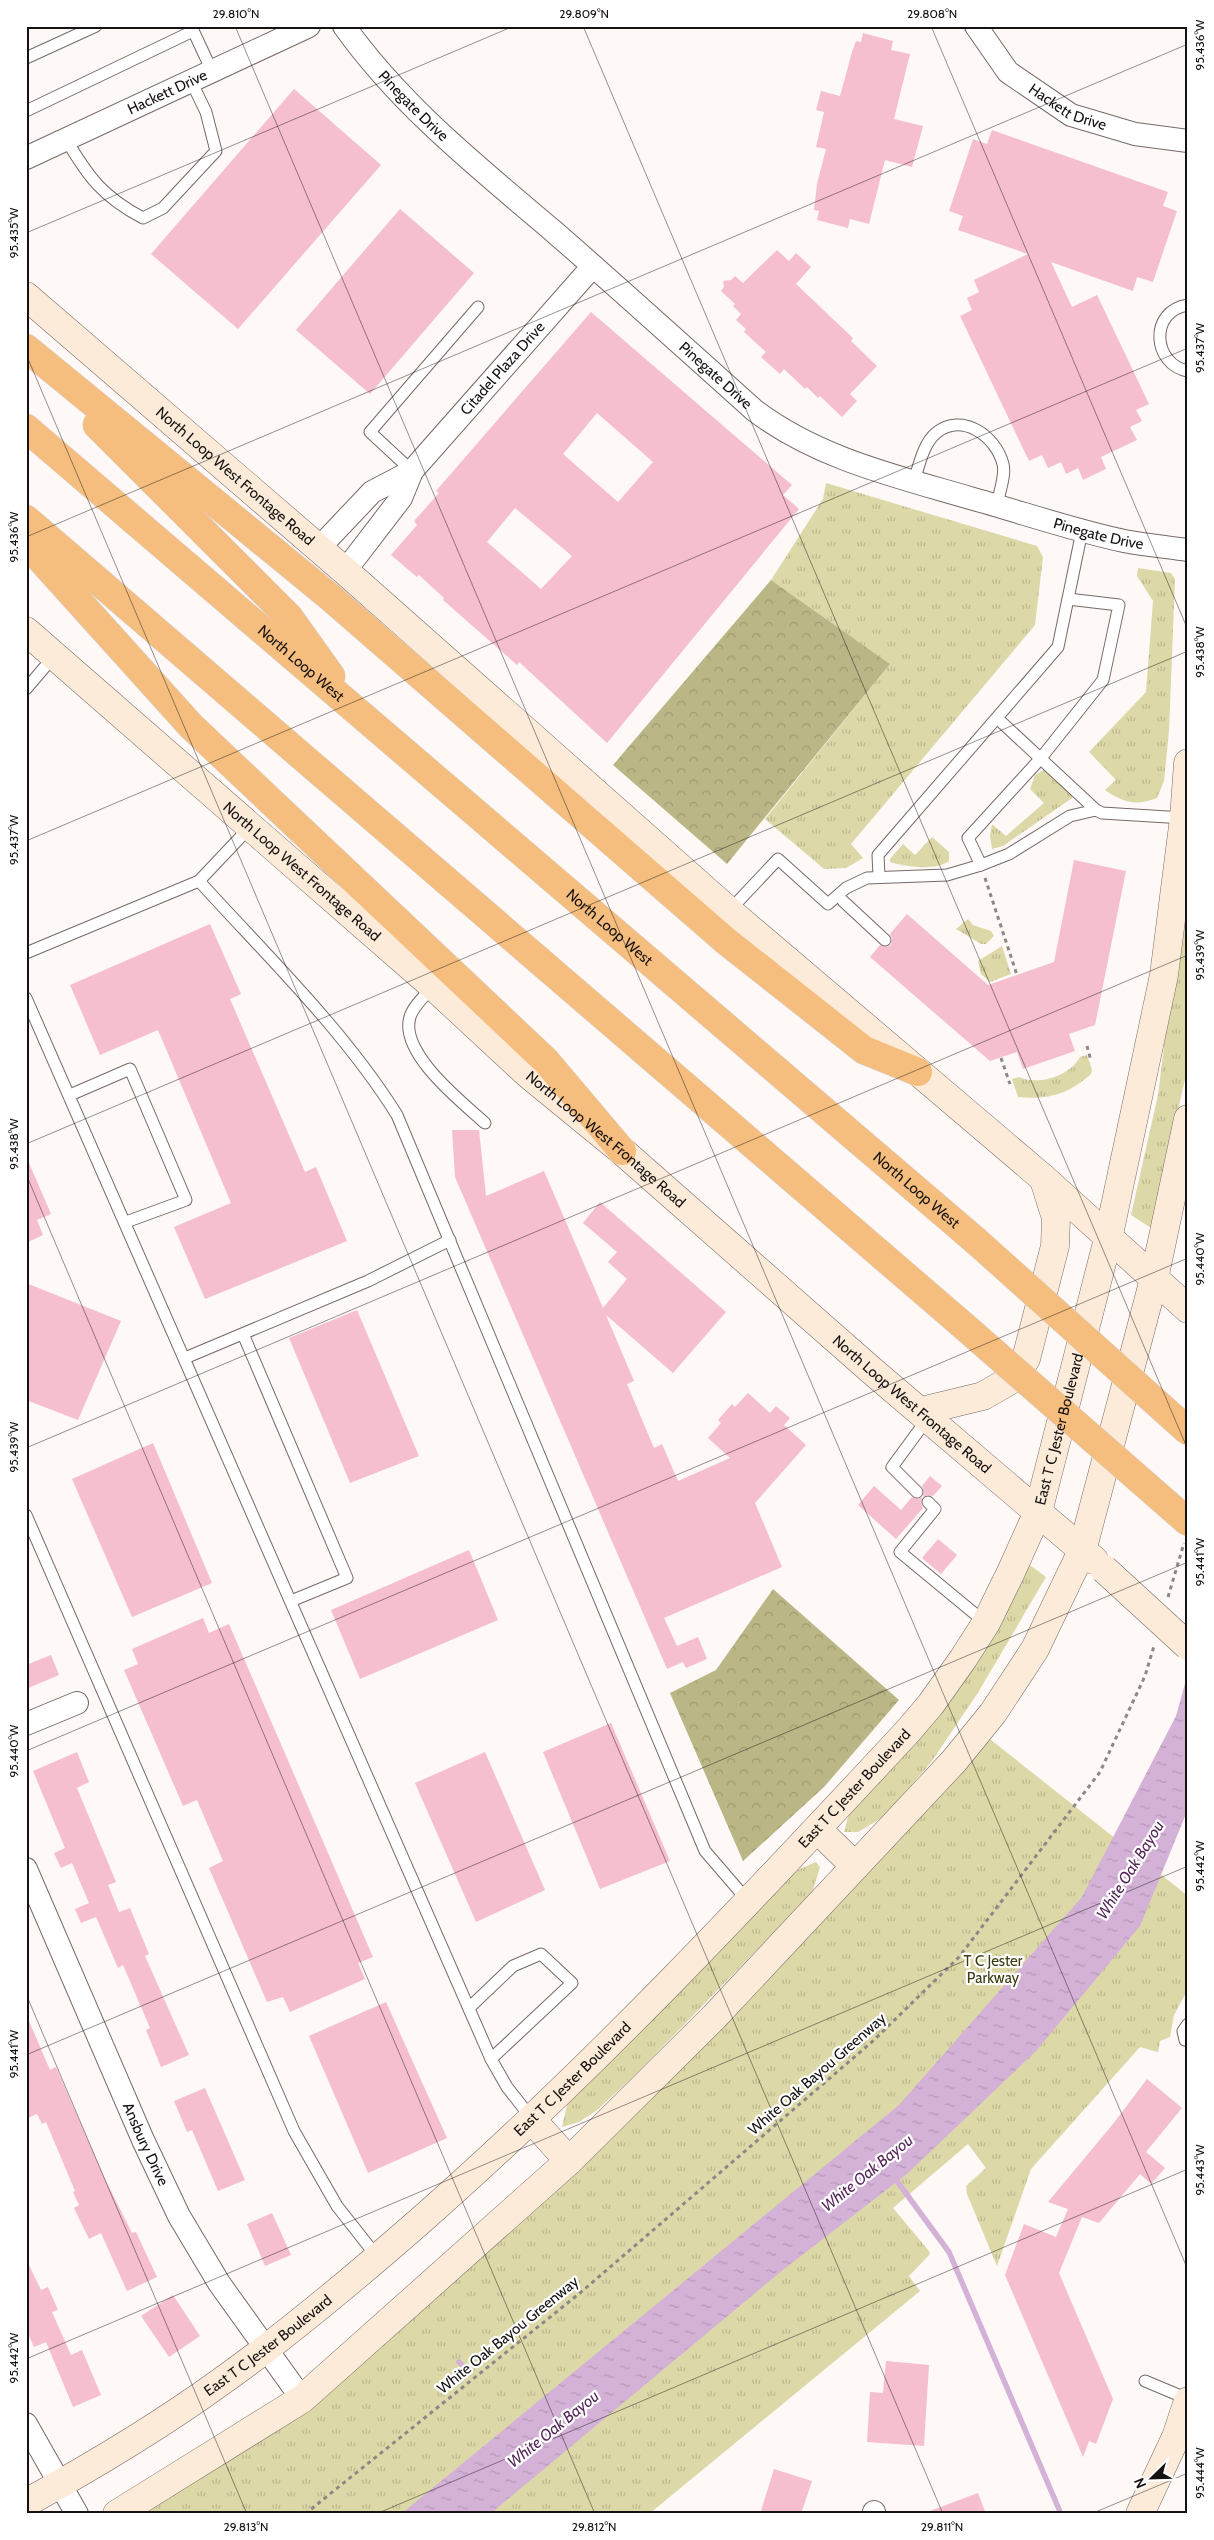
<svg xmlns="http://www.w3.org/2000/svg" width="1214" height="2540" viewBox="0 0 1214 2540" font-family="Cabin,sans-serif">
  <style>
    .grass { fill: url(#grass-tufts) }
    .forest { fill: url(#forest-crowns) }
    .water { fill: url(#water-ripples) }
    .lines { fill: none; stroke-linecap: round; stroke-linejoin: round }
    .stream { stroke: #d4b1d7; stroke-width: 5.5 }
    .building { fill: #f6bfd0; fill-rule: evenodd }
    .lane-casing { stroke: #766a68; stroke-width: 13 }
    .street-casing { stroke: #766a68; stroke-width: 24 }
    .secondary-casing { stroke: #766a68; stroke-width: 29 }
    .highway-casing { stroke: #d5d4d4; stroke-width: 29 }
    .path { stroke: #8d8887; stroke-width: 3; stroke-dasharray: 4 4; stroke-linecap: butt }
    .lane { stroke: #fff; stroke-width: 11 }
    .street { stroke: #fff; stroke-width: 22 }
    .secondary { stroke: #fcebd8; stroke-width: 28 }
    .highway { stroke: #f5bd7e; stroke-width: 28 }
    .secondary-bridge-casing { stroke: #766a68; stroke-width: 29; stroke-linecap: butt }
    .highway-bridge-casing { stroke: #d5d4d4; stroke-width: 29; stroke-linecap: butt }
    .secondary-bridge { stroke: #fcebd8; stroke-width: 28 }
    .highway-bridge { stroke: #f5bd7e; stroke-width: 28 }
    .ticks { fill: none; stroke: #161211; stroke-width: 1; stroke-opacity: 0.45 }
    .labels { text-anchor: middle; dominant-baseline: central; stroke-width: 4.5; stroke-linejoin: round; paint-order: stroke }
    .street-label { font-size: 15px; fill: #161211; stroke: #fff }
    .park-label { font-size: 15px; fill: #3e3a12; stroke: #fff }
    .water-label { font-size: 16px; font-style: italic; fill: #542859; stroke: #fff }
    .neatline { fill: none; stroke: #161211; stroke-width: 2 }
    .ticks-label { font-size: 12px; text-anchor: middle; fill: #161211 }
  </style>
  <defs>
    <pattern id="grass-tufts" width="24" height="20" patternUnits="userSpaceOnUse" patternTransform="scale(1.25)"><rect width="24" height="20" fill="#dcd8a7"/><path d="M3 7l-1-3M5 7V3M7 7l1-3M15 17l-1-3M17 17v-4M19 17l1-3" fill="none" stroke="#bcb88f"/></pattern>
    <pattern id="forest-crowns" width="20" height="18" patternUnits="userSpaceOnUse" patternTransform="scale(1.25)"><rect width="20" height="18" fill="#bab685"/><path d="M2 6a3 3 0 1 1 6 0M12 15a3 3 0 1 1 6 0" fill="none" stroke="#9f9b72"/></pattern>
    <pattern id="water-ripples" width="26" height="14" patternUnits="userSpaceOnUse" patternTransform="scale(1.25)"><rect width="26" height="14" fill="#d4b1d7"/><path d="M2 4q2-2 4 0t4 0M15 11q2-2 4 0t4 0" fill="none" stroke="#b597b8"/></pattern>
  </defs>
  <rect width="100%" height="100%" fill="#fef8f7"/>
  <!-- grass -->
  <g class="grass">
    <polygon points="826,483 1037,546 1043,557 1035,625 851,844 863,858 846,868 824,869 765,819 890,664 771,580 823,499"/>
    <path d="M1138,568l33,5 4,6 -6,152 -5,50 -7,17c-21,8 -33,5 -52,-8l11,-10 -27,-28 57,-60 7,-91 -16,-25z"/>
    <polygon points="1047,768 1072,792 1072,798 1003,846 992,849 990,836 992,824 1006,836 1044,803 1030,789 1035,775"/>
    <path d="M932,837l17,15v9c-13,10 -43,6 -59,1v-3l13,-15 12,11z"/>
    <polygon points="1188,904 1188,1066 1151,1228 1131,1215 1158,1095 1170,998 1184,934"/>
    <polygon points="968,919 973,925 991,931 994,936 986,944 981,944 956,929"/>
    <polygon points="1002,946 1011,974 990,982 981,974 978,961"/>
    <path d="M1087,1055l5,15 -1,4c-22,20 -43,26 -73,23l-6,-18 7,-2c19,9 51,-1 61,-20z"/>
    <polygon points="1027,1563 1046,1577 979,1691 932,1761 885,1816 858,1832 844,1832 853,1799"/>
    <polygon points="986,1736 1188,1896 1188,1989 1174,2015 1170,2037 1160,2041 1158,2052 1140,2047 1031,2169 997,2266 967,2194 966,2186 986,2168 968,2144 893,2208 929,2251 930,2254 909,2276 920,2291 649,2514 134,2514 335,2375"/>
    <polygon points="816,1862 820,1867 813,1890 786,1920 636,2074 596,2111 579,2122 562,2127 567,2105 790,1873"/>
  </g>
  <!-- forest -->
  <g class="forest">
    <polygon points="771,580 890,664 727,864 613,765"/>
    <polygon points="773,1589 899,1700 824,1787 743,1861 670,1693 716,1670"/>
  </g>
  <!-- water -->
  <polygon class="water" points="1188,1673 1188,1809 1140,1926 1036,2051 907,2174 784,2269 490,2514 401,2514 899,2105 1082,1897 1176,1716"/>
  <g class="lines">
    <!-- stream -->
    <g class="stream">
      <polyline points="894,2177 949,2252 1061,2514"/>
      <polyline points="459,2362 469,2373"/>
    </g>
  </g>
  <!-- building -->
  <g class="building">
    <polygon points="863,33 893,41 891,50 910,54 894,119 923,126 912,167 885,160 869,224 850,219 848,228 817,220 819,211 814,210 817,184 826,149 816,147 824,112 816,110 821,91 840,96 852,52 856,41 861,42"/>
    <polygon points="294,89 381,165 238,329 151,254"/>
    <polygon points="992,130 1168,192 1163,206 1177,211 1153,282 1137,277 1133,291 1051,262 1072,307 1097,295 1149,404 1136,410 1142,421 1130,427 1137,440 1101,457 1106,469 1083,480 1078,468 1066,474 1061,462 1048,468 1042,455 1029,461 960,316 972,310 967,298 979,292 974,280 1028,254 958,230 963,216 949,211 973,139 987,144"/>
    <polygon points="400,209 474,273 370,394 296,330"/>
    <polygon points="777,250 789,261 796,253 811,267 796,284 853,338 851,341 877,366 850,394 857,401 842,417 820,396 818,398 807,387 805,389 784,369 780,374 761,357 766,352 744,332 746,329 736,320 741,314 733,306 735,304 721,291 724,287 723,281 731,280 735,276 743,283"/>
    <path d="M591,312l201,173 -9,10 16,14 -192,234 -88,-81 -2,3 -74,-65 1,-2 -25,-23 -2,2 -26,-22 26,-30 -3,-4 25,-28 -3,-2zM597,413l56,49 -35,40 -55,-48zM515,508l57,48 -31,33 -54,-47z"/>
    <polygon points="1074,860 1126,871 1095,1025 1069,1034 1075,1051 1023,1069 1017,1052 990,1061 870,957 880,945 887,947 891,945 892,938 890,934 907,914 988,985 1054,962"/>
    <polygon points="210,924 241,994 230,999 305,1172 316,1167 347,1241 205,1299 174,1227 231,1203 158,1030 100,1055 70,985"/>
    <polygon points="452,1130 479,1130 486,1196 544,1171 603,1308 627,1279 608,1262 617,1252 583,1223 600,1202 726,1312 673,1373 606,1315 634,1381 627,1384 654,1448 662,1444 678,1481 730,1458 708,1438 721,1423 718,1420 732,1404 735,1407 748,1393 770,1413 776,1406 790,1418 784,1425 806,1445 755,1503 782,1567 664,1618 677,1646 698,1637 707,1659 686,1668 683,1662 667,1669 455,1177"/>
    <polygon points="26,1156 51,1214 37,1220 43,1235 26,1243"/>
    <polygon points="26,1283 121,1321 78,1420 26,1400"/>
    <polygon points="357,1310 419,1456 350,1483 289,1338"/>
    <polygon points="153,1443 212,1583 132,1617 72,1479"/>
    <polygon points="930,1476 942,1486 933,1496 927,1495 923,1497 924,1491 922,1486"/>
    <polygon points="874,1486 901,1510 912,1497 918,1499 922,1497 921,1503 923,1508 896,1539 858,1505"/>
    <polygon points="938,1539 957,1555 941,1574 922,1558"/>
    <polygon points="469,1550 498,1620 360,1679 331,1610"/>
    <polygon points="203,1618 209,1633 229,1624 373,1957 358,1963 365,1979 290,2012 283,1997 267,2002 209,1868 223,1861 197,1800 183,1806 124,1670 138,1664 132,1649"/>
    <polygon points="51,1655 59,1675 26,1689 26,1665"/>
    <polygon points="611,1723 670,1861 600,1889 543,1752"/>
    <polygon points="77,1752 89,1782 77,1788 116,1882 108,1885 119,1912 130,1908 149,1954 145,1956 189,2055 161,2067 146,2030 150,2028 123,1965 118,1968 96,1917 81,1923 75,1909 89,1903 72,1863 61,1868 54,1853 65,1848 33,1771"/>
    <polygon points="485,1752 545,1890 476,1922 415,1783"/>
    <polygon points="386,2002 447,2138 368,2173 309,2036"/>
    <polygon points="26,2014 50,2070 56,2067 104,2177 132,2233 136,2232 157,2277 127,2291 101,2233 89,2239 74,2208 79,2205 73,2192 75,2191 46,2122 42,2124 37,2114 26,2119"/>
    <polygon points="1147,2079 1182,2108 1146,2152 1165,2168 1151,2184 1140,2174 1099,2223 1082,2217 1059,2273 1113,2399 1096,2444 1089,2441 1083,2457 1005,2275 1024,2224 1056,2237 1068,2209 1048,2202 1113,2124"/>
    <polygon points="205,2088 245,2180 218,2191 192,2130 187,2132 174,2101"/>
    <polygon points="272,2213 291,2255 265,2266 247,2224"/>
    <polygon points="26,2259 41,2290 48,2287 58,2310 52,2312 71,2355 82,2350 101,2395 73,2407 46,2342 34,2347 26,2329"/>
    <polygon points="173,2295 200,2336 169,2357 141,2316"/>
    <polygon points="886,2361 929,2365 924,2446 867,2442 870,2392 883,2393"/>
    <polygon points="774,2469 812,2481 801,2514 760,2514"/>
    <polygon points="978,2493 986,2514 927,2514 927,2512"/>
  </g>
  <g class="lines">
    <!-- lane casing -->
    <g class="lane-casing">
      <g id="lane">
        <polyline points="191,26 212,71"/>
        <polyline points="26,58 96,26"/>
        <polyline points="26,111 193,31"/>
        <path d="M66,139c22,38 37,58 77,79l20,-10 53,-57 -10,-39 -15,-31"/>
        <path d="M1188,305c-40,6 -35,60 0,66"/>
        <polyline points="412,471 370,432 478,307"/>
        <path d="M914,481c5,-15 9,-37 22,-48 26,-21 60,3 67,31 3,11 -4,29 -6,41"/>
        <polyline points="26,689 55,655"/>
        <polyline points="998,719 1096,810"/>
        <polyline points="981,865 968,838 1041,758 1103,680 1119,605 1068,599"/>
        <polyline points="879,876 878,855 1058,647 1082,531"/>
        <path d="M199,881c68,75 144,148 198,234l308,736 43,50"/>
        <polyline points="843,901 885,940"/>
        <polyline points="729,911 778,859 828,904 846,888 867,878 947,875 981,865 1009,854 1070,816 1096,810 1102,813 1184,818"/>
        <polyline points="26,953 199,881 251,826"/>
        <path d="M433,986c-7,9 -20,20 -23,31 -11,36 52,85 75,106"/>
        <polyline points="26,998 491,2059 507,2087 532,2119"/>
        <polyline points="70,1095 130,1069 186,1200 126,1222"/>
        <polyline points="243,1334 347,1578 291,1601"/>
        <polyline points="185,1358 368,1281 450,1240"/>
        <polyline points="917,1492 892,1467 928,1418"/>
        <polyline points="928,1502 935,1509 900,1552 986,1623"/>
        <polyline points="26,1515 294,2131 337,2206 378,2258"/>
        <polyline points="469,2008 513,1966 541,1954 572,1983 491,2059"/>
        <polyline points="1188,2024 1183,2031 1185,2040 1188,2041"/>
        <polyline points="1145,2381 1188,2399"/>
      </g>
    </g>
    <!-- street casing -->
    <g class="street-casing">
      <g id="street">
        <path id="s1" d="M344,26c57,80 134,141 208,204 68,59 135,120 202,180 63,48 141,66 216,88 51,14 102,32 154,43 21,4 43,6 64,9"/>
        <path id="s2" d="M976,26l32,46 63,43 64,19 53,7"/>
        <path id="s3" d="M26,158l283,-132"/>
        <polyline points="319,548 372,492 412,471"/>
        <path id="s4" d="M345,571l56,-73 11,-27 181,-205"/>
        <polyline points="26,1724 77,1703"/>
        <path id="s5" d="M26,1869l117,271 36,76 40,67 83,116"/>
        <polyline points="26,2424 77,2514"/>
        <polyline points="874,2512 874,2514"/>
      </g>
    </g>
    <!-- secondary casing -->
    <g class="secondary-casing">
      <g id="secondary">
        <path id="s6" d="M26,296l319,275 384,340 314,267 145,131"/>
        <path id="s7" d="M26,631l407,355 96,89 93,76 249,219 223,190"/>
        <polyline points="921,1411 983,1396 1009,1381 1026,1359 1055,1246 1056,1218 1044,1180"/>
        <polyline points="817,1829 855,1866"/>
        <polyline points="532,2120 569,2161"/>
        <path id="s8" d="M26,2503c67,-37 134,-77 196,-122 69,-49 134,-104 198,-160 174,-153 332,-322 489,-491l22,-26 32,-45 23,-36 25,-51 27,-60 70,-273 56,-264 20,-157 4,-55"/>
        <polyline points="117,2514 302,2399 569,2161 714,2017 954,1761 993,1713 1035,1649 1082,1551 1154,1279 1188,1119"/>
        <polyline points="1140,2514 1176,2437 1188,2401"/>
      </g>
    </g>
    <!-- highway casing -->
    <g class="highway-casing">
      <g id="highway">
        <polyline points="26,348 330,597 726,941 864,1050 918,1072"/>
        <polyline points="97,425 289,617 331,676"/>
        <path id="s9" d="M26,428l950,813"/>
        <polyline points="26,519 958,1321"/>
        <polyline points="26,543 191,726 546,1061 622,1151"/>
      </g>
    </g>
    <!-- path -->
    <g class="path">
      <polyline points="985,878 1017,975"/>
      <polyline points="1087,1046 1091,1061"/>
      <polyline points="1001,1058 1010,1084"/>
      <polyline points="1168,1597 1184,1543"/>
      <polyline points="305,2514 580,2293 873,2041 959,1957 1100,1772 1145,1676 1154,1646"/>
    </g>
    <!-- lane -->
    <use href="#lane" class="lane"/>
    <!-- street -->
    <use href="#street" class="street"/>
    <!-- secondary -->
    <use href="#secondary" class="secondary"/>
    <!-- highway -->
    <use href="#highway" class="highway"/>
    <!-- secondary-bridge casing -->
    <g class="secondary-bridge-casing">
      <polyline id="secondary-bridge" points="1104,1569 1188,1646"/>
    </g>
    <!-- highway-bridge casing -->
    <g class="highway-bridge-casing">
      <g id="highway-bridge">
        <polyline points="976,1241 1188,1431"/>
        <polyline points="958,1321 1188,1522"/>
      </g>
    </g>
    <!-- secondary-bridge -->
    <use href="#secondary-bridge" class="secondary-bridge"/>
    <!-- highway-bridge -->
    <use href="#highway-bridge" class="highway-bridge"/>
  </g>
  <!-- ticks -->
  <path class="ticks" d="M235,26l953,2244M583,26l605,1424M931,26l257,604M26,233l488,-207M26,354l917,2160M26,537l1162,-493M26,841l1162,-493M26,1144l1162,-493M26,1174l569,1340M26,1448l1162,-493M26,1751l1162,-493M26,1994l221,520M26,2055l1162,-493M26,2359l1162,-493M376,2514l812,-345M1091,2514l97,-41"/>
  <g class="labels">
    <!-- street labels -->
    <g class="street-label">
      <text stroke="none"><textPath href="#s3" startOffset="156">Hackett Drive</textPath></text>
      <text stroke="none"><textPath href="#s1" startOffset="106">Pinegate Drive</textPath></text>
      <text stroke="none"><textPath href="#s2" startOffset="126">Hackett Drive</textPath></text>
      <text stroke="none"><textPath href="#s4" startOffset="258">Citadel Plaza Drive</textPath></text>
      <text stroke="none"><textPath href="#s1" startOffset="511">Pinegate Drive</textPath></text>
      <text stroke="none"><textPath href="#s6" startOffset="276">North Loop West Frontage Road</textPath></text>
      <text stroke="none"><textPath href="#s1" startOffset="931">Pinegate Drive</textPath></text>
      <text stroke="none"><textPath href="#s9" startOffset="362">North Loop West</textPath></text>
      <text stroke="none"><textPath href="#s7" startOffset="366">North Loop West Frontage Road</textPath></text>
      <text stroke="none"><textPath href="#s9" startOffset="768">North Loop West</textPath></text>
      <text stroke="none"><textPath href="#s7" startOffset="771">North Loop West Frontage Road</textPath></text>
      <text stroke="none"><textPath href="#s9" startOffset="1172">North Loop West</textPath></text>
      <text stroke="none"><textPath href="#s7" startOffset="1176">North Loop West Frontage Road</textPath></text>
      <text stroke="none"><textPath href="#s8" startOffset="1519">East T C Jester Boulevard</textPath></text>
      <text stroke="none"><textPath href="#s8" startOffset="1099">East T C Jester Boulevard</textPath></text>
      <text transform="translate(817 2074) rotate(-41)">White Oak Bayou Greenway</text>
      <text stroke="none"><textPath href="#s8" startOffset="694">East T C Jester Boulevard</textPath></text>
      <text stroke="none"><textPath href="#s5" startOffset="300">Ansbury Drive</textPath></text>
      <text transform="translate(508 2335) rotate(-39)">White Oak Bayou Greenway</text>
      <text stroke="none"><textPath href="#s8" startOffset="289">East T C Jester Boulevard</textPath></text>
    </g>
    <!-- park labels -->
    <g class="park-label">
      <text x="993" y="1961">T C Jester<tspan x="993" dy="17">Parkway</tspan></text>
    </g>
    <!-- water labels -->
    <g class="water-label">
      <text transform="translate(1130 1870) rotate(-58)">White Oak Bayou</text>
      <text transform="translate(867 2173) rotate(-39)">White Oak Bayou</text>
      <text transform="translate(553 2429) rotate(-39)">White Oak Bayou</text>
    </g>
  </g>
  <!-- border -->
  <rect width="1214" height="2540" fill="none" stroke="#ffffff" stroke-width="55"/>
  <!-- north arrow -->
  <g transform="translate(1152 2478) rotate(247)" stroke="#ffffff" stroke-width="4" paint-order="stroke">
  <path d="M0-4L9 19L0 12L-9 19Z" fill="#161211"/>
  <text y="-8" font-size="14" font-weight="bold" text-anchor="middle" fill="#161211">N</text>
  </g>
  <rect x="28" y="28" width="1158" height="2484" class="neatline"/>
  <g class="ticks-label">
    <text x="236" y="18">29.810°N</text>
    <text x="584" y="18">29.809°N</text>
    <text x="932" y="18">29.808°N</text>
    <text transform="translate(1200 45) rotate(-90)" y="4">95.436°W</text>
    <text transform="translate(14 233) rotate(-90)" y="4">95.435°W</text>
    <text transform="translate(1200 348) rotate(-90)" y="4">95.437°W</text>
    <text transform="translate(14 537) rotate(-90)" y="4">95.436°W</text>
    <text transform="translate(1200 652) rotate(-90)" y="4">95.438°W</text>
    <text transform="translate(14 840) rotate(-90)" y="4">95.437°W</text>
    <text transform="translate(1200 955) rotate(-90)" y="4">95.439°W</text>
    <text transform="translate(14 1144) rotate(-90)" y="4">95.438°W</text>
    <text transform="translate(1200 1259) rotate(-90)" y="4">95.440°W</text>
    <text transform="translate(14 1447) rotate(-90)" y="4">95.439°W</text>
    <text transform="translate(1200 1562) rotate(-90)" y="4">95.441°W</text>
    <text transform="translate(14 1751) rotate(-90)" y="4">95.440°W</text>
    <text transform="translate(1200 1866) rotate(-90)" y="4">95.442°W</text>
    <text transform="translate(14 2054) rotate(-90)" y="4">95.441°W</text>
    <text transform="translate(1200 2170) rotate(-90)" y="4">95.443°W</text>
    <text transform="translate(14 2358) rotate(-90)" y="4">95.442°W</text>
    <text transform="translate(1200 2473) rotate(-90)" y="4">95.444°W</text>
    <text x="246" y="2531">29.813°N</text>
    <text x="594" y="2531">29.812°N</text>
    <text x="942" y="2531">29.811°N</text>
  </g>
</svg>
